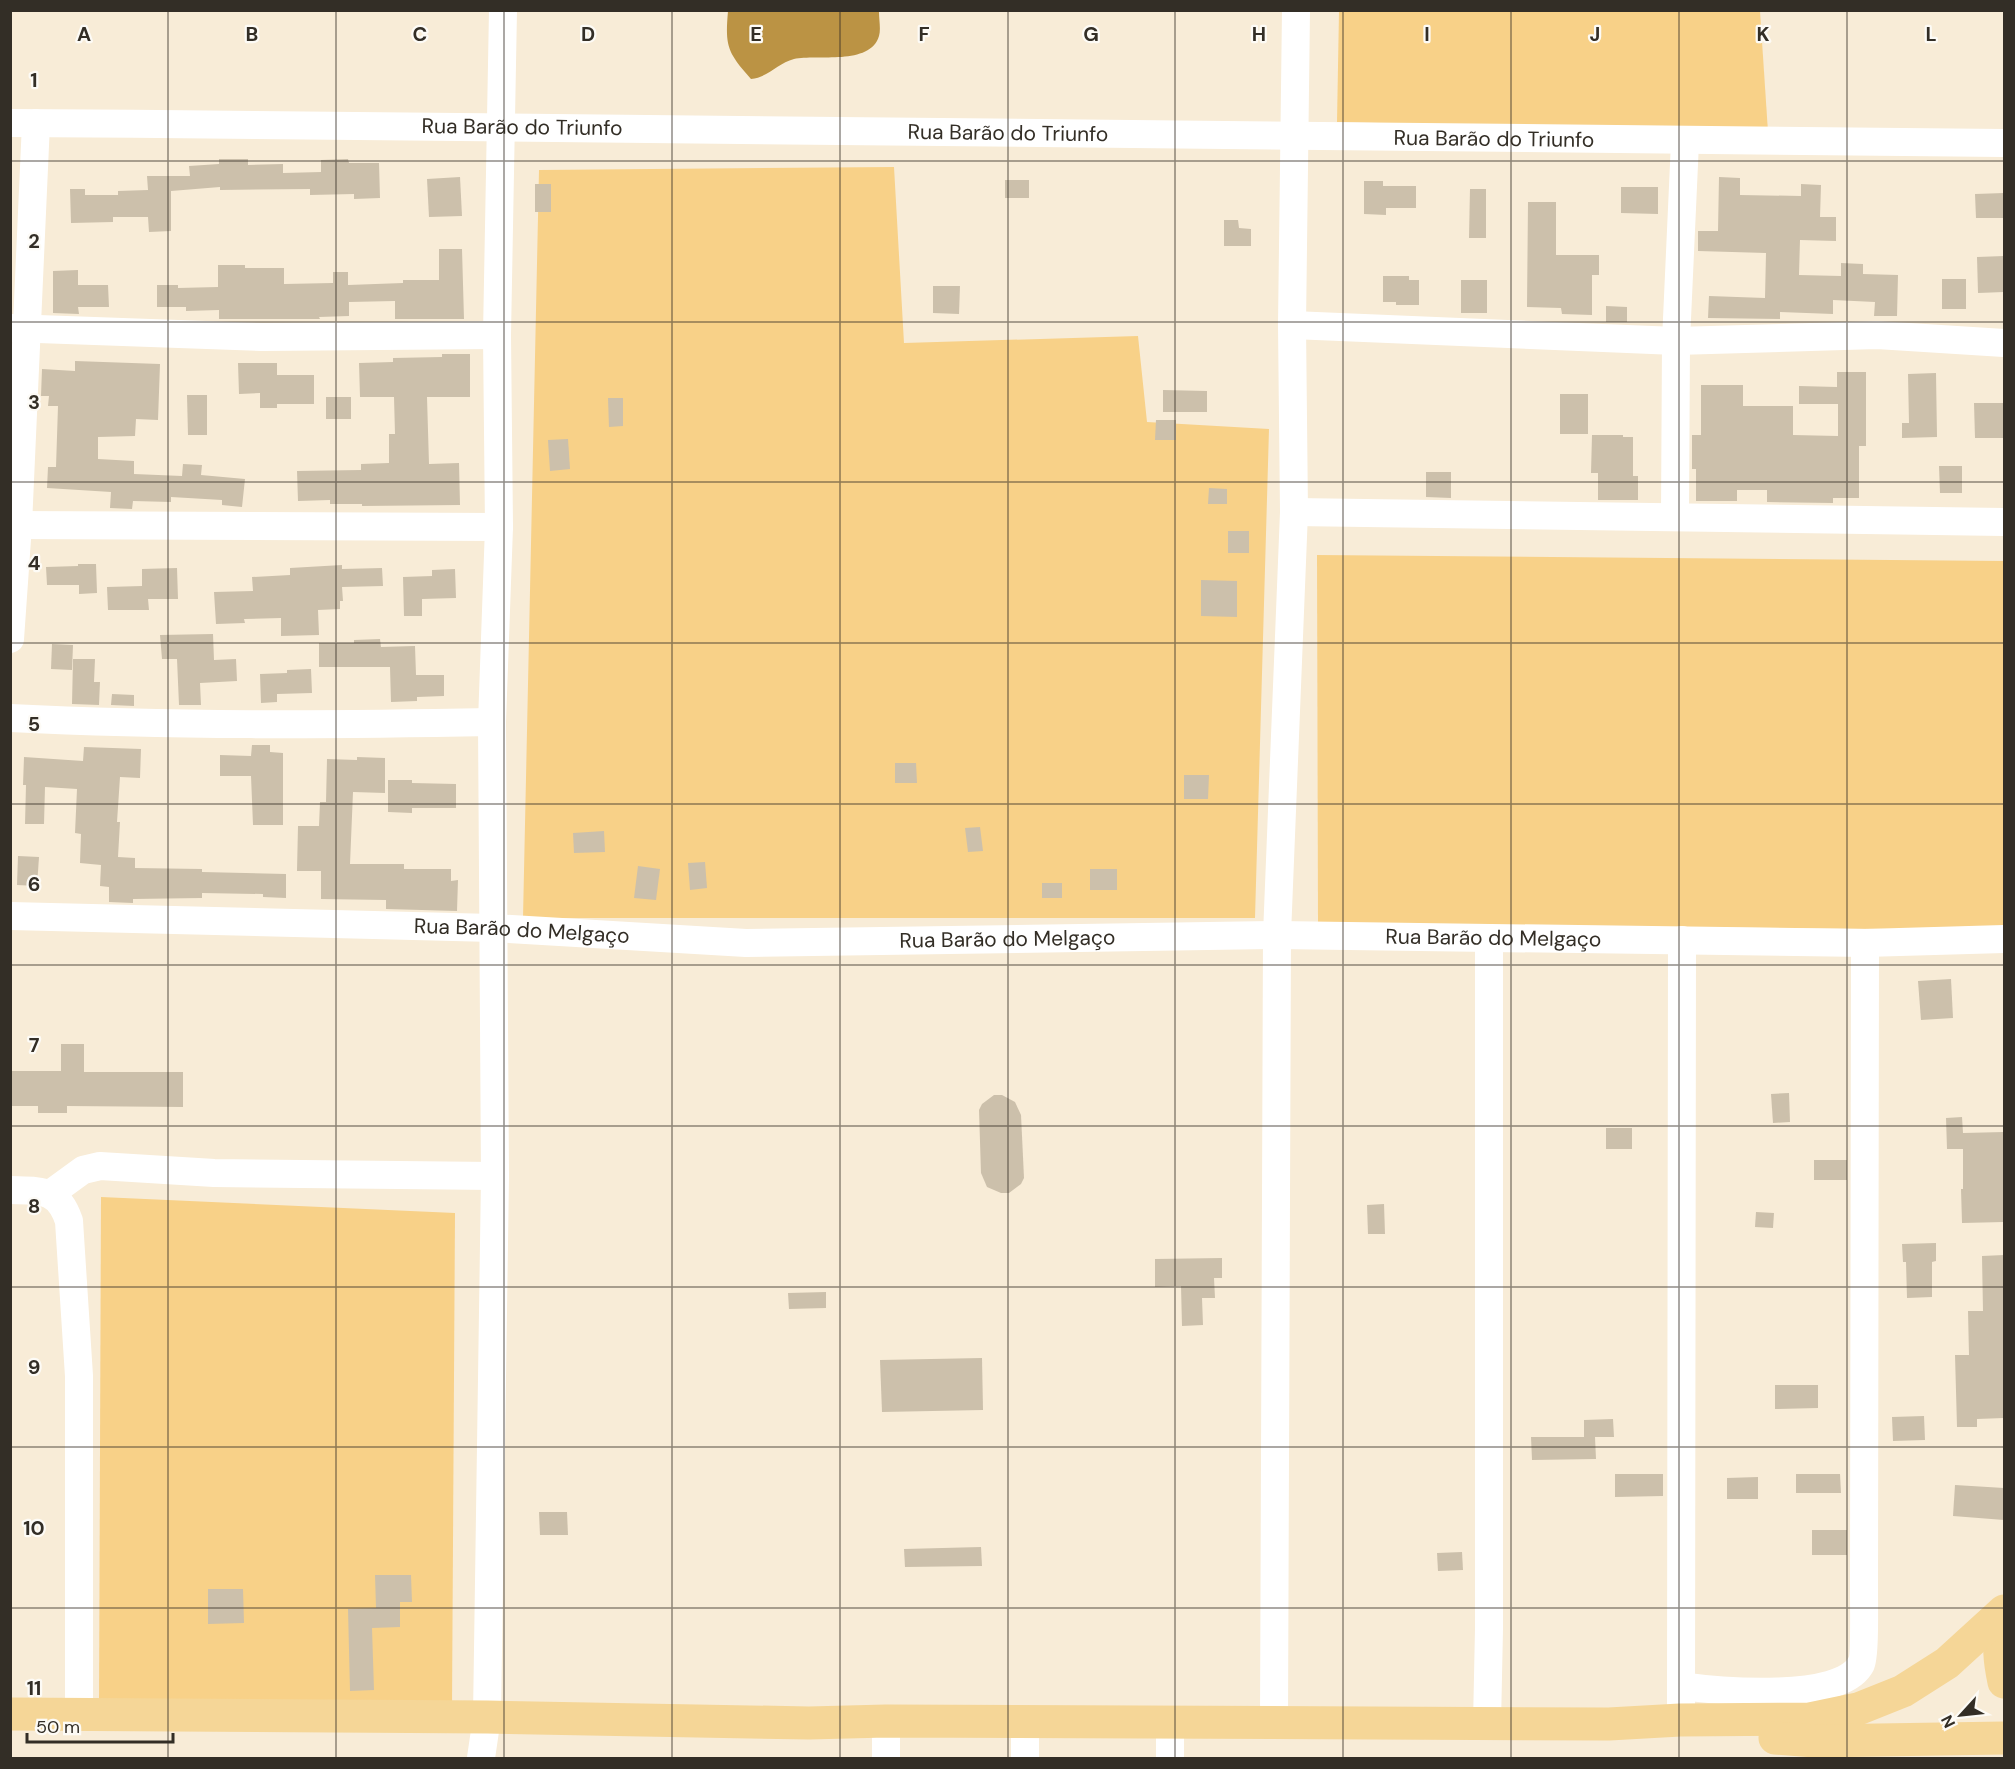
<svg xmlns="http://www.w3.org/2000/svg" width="2015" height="1769" viewBox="0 0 2015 1769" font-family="'DM Sans',sans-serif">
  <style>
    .green { fill: #f8d188 }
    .water { fill: #bb9344 }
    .building { fill: #ccc0ab }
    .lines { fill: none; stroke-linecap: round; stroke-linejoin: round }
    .minor { stroke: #fff; stroke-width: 28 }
    .major { stroke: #f5d697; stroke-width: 33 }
    .grid { fill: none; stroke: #332e26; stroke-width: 1.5; stroke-opacity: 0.55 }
    .labels { text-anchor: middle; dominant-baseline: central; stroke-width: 4.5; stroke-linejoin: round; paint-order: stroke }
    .street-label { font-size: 21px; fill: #332e26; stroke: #fdfbf6 }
    .grid-label { font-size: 20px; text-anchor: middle; font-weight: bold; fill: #332e26; stroke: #fdfbf6; stroke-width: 4.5; stroke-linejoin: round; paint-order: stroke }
  </style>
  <rect width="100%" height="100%" fill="#f8ecd7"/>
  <!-- green -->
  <g class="green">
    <polygon points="1339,11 1760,11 1768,132 1337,122"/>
    <polygon points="894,167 904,343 1138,336 1147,422 1269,429 1255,918 523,918 539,170"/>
    <polygon points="1317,555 2004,561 2004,930 1318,924"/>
    <polygon points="101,1197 455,1213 452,1707 99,1702"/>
  </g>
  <!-- water -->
  <path class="water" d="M877,11l2,1c0,8 2,17 0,24 -9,30 -62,18 -85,23 -16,4 -25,18 -43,20 -24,-27 -26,-33 -23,-68z"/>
  <!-- building -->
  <g class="building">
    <polygon points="219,159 248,159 248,165 283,164 283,173 321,172 321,160 348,159 349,163 379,163 380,198 354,199 354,194 310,195 310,189 220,190 220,187 171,191 171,231 149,232 148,217 113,217 113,222 71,223 70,189 85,189 85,195 118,195 118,191 148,190 147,176 190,176 189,166 219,164"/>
    <polygon points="460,177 462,216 429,217 427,179"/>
    <polygon points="1719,177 1740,178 1740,195 1801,196 1801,184 1821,185 1820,217 1836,217 1836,241 1800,240 1799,275 1841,276 1841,263 1863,264 1863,274 1898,275 1897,316 1874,316 1875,302 1833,300 1833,314 1780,312 1780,319 1708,318 1709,296 1765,298 1766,253 1698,251 1698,231 1718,231"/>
    <rect x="1005" y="180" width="24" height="18"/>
    <polygon points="1364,181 1383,181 1383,186 1416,186 1416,208 1386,208 1386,215 1364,214"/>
    <rect x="535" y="184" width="16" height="28"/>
    <polygon points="1621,187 1658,187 1658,214 1621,213"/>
    <polygon points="1470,189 1486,189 1486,238 1469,238"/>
    <polygon points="2004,193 2004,218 1976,218 1975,194"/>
    <polygon points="1528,202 1556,202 1556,255 1599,255 1599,275 1592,275 1592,315 1562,314 1561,308 1527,307"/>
    <polygon points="1224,220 1238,220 1239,228 1251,229 1251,246 1224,246"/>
    <polygon points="439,249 462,249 464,319 395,319 395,301 349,302 349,316 319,317 320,319 219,319 219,310 186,311 186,307 157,307 157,285 178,285 178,288 218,287 218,265 245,265 245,268 284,268 284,284 333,283 333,272 348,272 348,285 403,283 403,280 439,280"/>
    <polygon points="2004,256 2004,292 1978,293 1977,257"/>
    <polygon points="78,270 78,285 108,285 109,307 78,307 79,314 53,313 53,271"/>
    <polygon points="1383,276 1409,276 1409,280 1419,280 1419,305 1396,305 1396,302 1383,302"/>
    <rect x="1942" y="279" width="24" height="30"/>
    <rect x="1461" y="280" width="26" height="33"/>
    <polygon points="933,286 960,286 959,314 933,313"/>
    <polygon points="1606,306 1627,307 1627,322 1606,322"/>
    <polygon points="442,354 470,354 470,397 427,397 429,464 459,463 460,505 362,506 362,504 330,504 330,500 298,501 297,471 361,470 361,464 389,463 389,434 395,434 394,397 360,397 359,363 393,362 393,358 442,357"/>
    <polygon points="75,361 160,364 158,420 136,419 135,436 98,437 98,459 134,461 134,474 182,476 183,464 202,465 201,475 245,479 242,507 222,505 222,500 171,497 171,502 133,501 132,509 110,508 111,492 47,488 48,467 56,467 58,406 48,406 49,396 41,396 42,369 75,371"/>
    <polygon points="238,363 277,363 277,375 314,375 314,404 277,404 277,408 260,408 260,393 239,394"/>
    <polygon points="1837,372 1866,372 1866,446 1859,446 1859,498 1833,498 1833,503 1767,502 1767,490 1737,490 1737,501 1696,501 1696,469 1692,469 1692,435 1701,435 1701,385 1743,385 1743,406 1793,406 1793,435 1838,436 1838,404 1799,404 1799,386 1837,387"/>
    <polygon points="1936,373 1937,437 1902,438 1902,423 1909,423 1908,374"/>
    <polygon points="1163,390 1207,391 1207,412 1163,412"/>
    <rect x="1560" y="394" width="28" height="40"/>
    <polygon points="187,395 207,395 207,435 188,435"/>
    <rect x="326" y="397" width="25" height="22"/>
    <polygon points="608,398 623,398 623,426 609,427"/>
    <polygon points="1974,403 2004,403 2004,438 1975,438"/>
    <polygon points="1156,420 1176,420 1176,440 1155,440"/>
    <polygon points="1592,435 1623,435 1623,437 1633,437 1633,476 1638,476 1638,500 1598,500 1598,473 1591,473"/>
    <polygon points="568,439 570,469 550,471 548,440"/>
    <polygon points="1939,466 1962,466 1962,493 1940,493"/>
    <polygon points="1426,472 1451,472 1451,498 1426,497"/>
    <polygon points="1209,488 1227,489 1227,504 1208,504"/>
    <rect x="1228" y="531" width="21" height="22"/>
    <polygon points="78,564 96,564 97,593 79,594 79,585 47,585 46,567 78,566"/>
    <polygon points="342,565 342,569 382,568 383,586 342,587 343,601 340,601 340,609 318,610 319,635 281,636 281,618 244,619 245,623 216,624 214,592 253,591 252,577 290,575 290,568"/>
    <polygon points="177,568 178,599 148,599 149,610 108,610 107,587 142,586 142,569"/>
    <polygon points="455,569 456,598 422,599 422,616 404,616 403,577 432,576 432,570"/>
    <polygon points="1201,580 1237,581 1237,617 1201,616"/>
    <polygon points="213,634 214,660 236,659 237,681 200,683 201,705 179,705 177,659 162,659 160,635"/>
    <polygon points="380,639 381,647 415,646 416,675 444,675 444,696 417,697 417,701 391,702 390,667 319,667 319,643 354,643 354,640"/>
    <polygon points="52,644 73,645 72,670 51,669"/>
    <polygon points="73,659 95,659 94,682 100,682 99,705 72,704"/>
    <polygon points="311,669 312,693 277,694 277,702 261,703 260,674 287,673 287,670"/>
    <polygon points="112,694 134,695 134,706 111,705"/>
    <polygon points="252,745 270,745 270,752 283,753 283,825 253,825 251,776 220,776 220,755 251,756"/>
    <polygon points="84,747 141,749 140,778 120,777 117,822 120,822 118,857 135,858 135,868 202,869 202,872 286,874 286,898 263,897 263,894 202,893 202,898 133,899 133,903 109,902 109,887 100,886 101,865 80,863 81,834 75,833 77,789 45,787 44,824 25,824 26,785 23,785 24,757 83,761"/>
    <polygon points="357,757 385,758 385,793 353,792 350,864 404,864 404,869 451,869 451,881 458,880 457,911 386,909 386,900 321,899 321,871 297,871 298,826 319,826 320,802 326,802 327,759 357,760"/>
    <polygon points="895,763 916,763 917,783 895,783"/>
    <polygon points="1184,775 1209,775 1208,799 1184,799"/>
    <polygon points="388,780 412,780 412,783 456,784 456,808 412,808 412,813 388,812"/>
    <polygon points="980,827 983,851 968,852 965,828"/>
    <polygon points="604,831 605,852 574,853 573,833"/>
    <polygon points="18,856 39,857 37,886 17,885"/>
    <polygon points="705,862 707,888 690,890 688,863"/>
    <polygon points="638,866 660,869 656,900 634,898"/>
    <rect x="1090" y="869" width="27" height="21"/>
    <rect x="1042" y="883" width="20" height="15"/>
    <polygon points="1951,979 1953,1018 1921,1020 1918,981"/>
    <polygon points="61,1044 84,1044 84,1072 183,1072 183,1107 67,1106 67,1113 38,1113 38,1106 10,1106 10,1071 61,1071"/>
    <polygon points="1789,1093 1790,1122 1773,1123 1771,1094"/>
    <polygon points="994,1095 1002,1095 1015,1102 1021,1115 1024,1178 1021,1184 1009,1193 1001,1193 987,1187 981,1173 979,1110 982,1104"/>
    <polygon points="1962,1117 1963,1133 2004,1132 2004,1222 1962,1223 1961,1189 1963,1189 1963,1149 1947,1149 1946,1118"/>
    <rect x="1606" y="1128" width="26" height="21"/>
    <rect x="1814" y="1160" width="33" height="20"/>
    <polygon points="1384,1204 1385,1234 1368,1234 1367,1205"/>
    <polygon points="1756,1212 1774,1213 1773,1228 1755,1227"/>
    <polygon points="1936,1243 1936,1261 1932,1262 1932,1297 1907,1298 1906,1262 1903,1262 1902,1244"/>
    <polygon points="2004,1255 2004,1418 1977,1419 1977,1427 1957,1427 1955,1355 1969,1355 1968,1311 1983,1311 1982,1256"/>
    <polygon points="1222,1258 1222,1278 1214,1278 1215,1298 1202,1298 1203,1325 1182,1326 1181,1286 1155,1287 1155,1259"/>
    <polygon points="826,1292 826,1308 789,1309 788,1293"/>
    <polygon points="982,1358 983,1410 882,1412 880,1360"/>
    <polygon points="1775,1385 1818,1385 1818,1408 1775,1409"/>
    <polygon points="1924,1416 1925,1440 1893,1441 1892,1417"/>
    <polygon points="1613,1419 1614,1437 1595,1437 1596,1459 1532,1460 1531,1437 1584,1437 1584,1420"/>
    <polygon points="1615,1474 1663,1474 1663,1496 1615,1497"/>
    <polygon points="1796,1474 1840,1474 1841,1493 1796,1493"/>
    <polygon points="1758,1477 1758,1499 1727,1499 1727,1478"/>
    <polygon points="1955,1485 2004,1488 2004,1520 1953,1516"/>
    <polygon points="539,1512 567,1512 568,1535 540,1535"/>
    <rect x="1812" y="1530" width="35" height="25"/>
    <polygon points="981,1547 982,1566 905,1567 904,1549"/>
    <polygon points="1462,1552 1463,1570 1438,1571 1437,1553"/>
    <polygon points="375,1575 411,1575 412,1602 400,1602 400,1627 372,1628 374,1690 350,1691 348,1609 376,1608"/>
    <polygon points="208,1589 243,1589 244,1623 208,1624"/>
  </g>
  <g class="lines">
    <!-- minor -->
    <g class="minor">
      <path id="s1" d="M10,123c665,3 1330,17 1994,20"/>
      <polyline points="1292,325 1676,341 1877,335 2004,343"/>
      <polyline points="10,328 262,337 497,335"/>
      <polyline points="1294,512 2004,522"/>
      <polyline points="1675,517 1676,341 1685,142"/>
      <polyline points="10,525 499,527"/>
      <polyline points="10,639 18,525 36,123"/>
      <path d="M10,718c161,8 321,7 482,4"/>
      <path id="s2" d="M10,916l483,12 253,15 531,-8 588,8 139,-4"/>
      <path d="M10,1190c31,1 48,-2 59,31l10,155v339"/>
      <polyline points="50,1194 83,1170 100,1166 214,1173 495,1176"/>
      <path d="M1681,1686c37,5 160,17 180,-22 4,-7 3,-60 3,-73l1,-648"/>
      <polyline points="1681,1706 1682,940"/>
      <polyline points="1170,1722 1170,1758"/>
      <polyline points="1274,1723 1277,935 1294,512 1292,325 1296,10"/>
      <polyline points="1487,1724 1489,1629 1489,938"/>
      <polyline points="481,1758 487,1717 495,1176 492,722 499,527 497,335 503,10"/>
      <polyline points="886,1758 886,1721"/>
      <polyline points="1025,1758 1025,1722"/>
    </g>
    <!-- major -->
    <g class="major">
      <path d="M2004,1626c-7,18 -4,37 0,56"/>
      <polyline points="10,1714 487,1717 809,1723 886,1721 1609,1724 1680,1720 1810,1719 1858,1709 1903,1691 1947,1663 2004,1611"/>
      <polyline points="1775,1738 1815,1741 2004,1738"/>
    </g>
  </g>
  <!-- grid -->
  <path class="grid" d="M168,10v1748M336,10v1748M504,10v1748M672,10v1748M840,10v1748M1008,10v1748M1175,10v1748M1343,10v1748M1511,10v1748M1679,10v1748M1847,10v1748M10,161h1994M10,322h1994M10,482h1994M10,643h1994M10,804h1994M10,965h1994M10,1126h1994M10,1287h1994M10,1447h1994M10,1608h1994"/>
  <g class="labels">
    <!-- street labels -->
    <g class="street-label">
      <text stroke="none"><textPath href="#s1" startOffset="512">Rua Barão do Triunfo</textPath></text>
      <text stroke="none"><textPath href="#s1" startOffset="998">Rua Barão do Triunfo</textPath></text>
      <text stroke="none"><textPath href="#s1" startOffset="1484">Rua Barão do Triunfo</textPath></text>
      <text stroke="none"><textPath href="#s2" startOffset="512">Rua Barão do Melgaço</textPath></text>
      <text stroke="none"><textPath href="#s2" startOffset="1484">Rua Barão do Melgaço</textPath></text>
      <text stroke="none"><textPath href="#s2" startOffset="998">Rua Barão do Melgaço</textPath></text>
    </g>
  </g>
  <g class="grid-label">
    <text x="84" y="41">A</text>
    <text x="252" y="41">B</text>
    <text x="420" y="41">C</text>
    <text x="588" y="41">D</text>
    <text x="756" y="41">E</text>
    <text x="924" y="41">F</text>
    <text x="1091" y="41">G</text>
    <text x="1259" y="41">H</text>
    <text x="1427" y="41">I</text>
    <text x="1595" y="41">J</text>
    <text x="1763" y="41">K</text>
    <text x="1931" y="41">L</text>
    <text x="34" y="87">1</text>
    <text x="34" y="248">2</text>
    <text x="34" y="409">3</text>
    <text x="34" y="570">4</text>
    <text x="34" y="731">5</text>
    <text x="34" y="891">6</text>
    <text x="34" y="1052">7</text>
    <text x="34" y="1213">8</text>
    <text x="34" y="1374">9</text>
    <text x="34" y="1535">10</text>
    <text x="34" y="1695">11</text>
  </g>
  <!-- border -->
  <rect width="2015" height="1769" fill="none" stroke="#332e26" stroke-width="24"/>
  <!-- north arrow -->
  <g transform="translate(1961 1715) rotate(243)" stroke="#fdfbf6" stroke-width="4.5" paint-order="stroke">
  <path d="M0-4.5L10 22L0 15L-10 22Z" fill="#332e26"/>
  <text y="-9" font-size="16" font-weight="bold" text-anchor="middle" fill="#332e26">N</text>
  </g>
  <!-- scale -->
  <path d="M27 1733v9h146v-9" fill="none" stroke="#332e26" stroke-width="3"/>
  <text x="36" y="1733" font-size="18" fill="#332e26" stroke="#fdfbf6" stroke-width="4.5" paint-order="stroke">50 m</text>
</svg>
